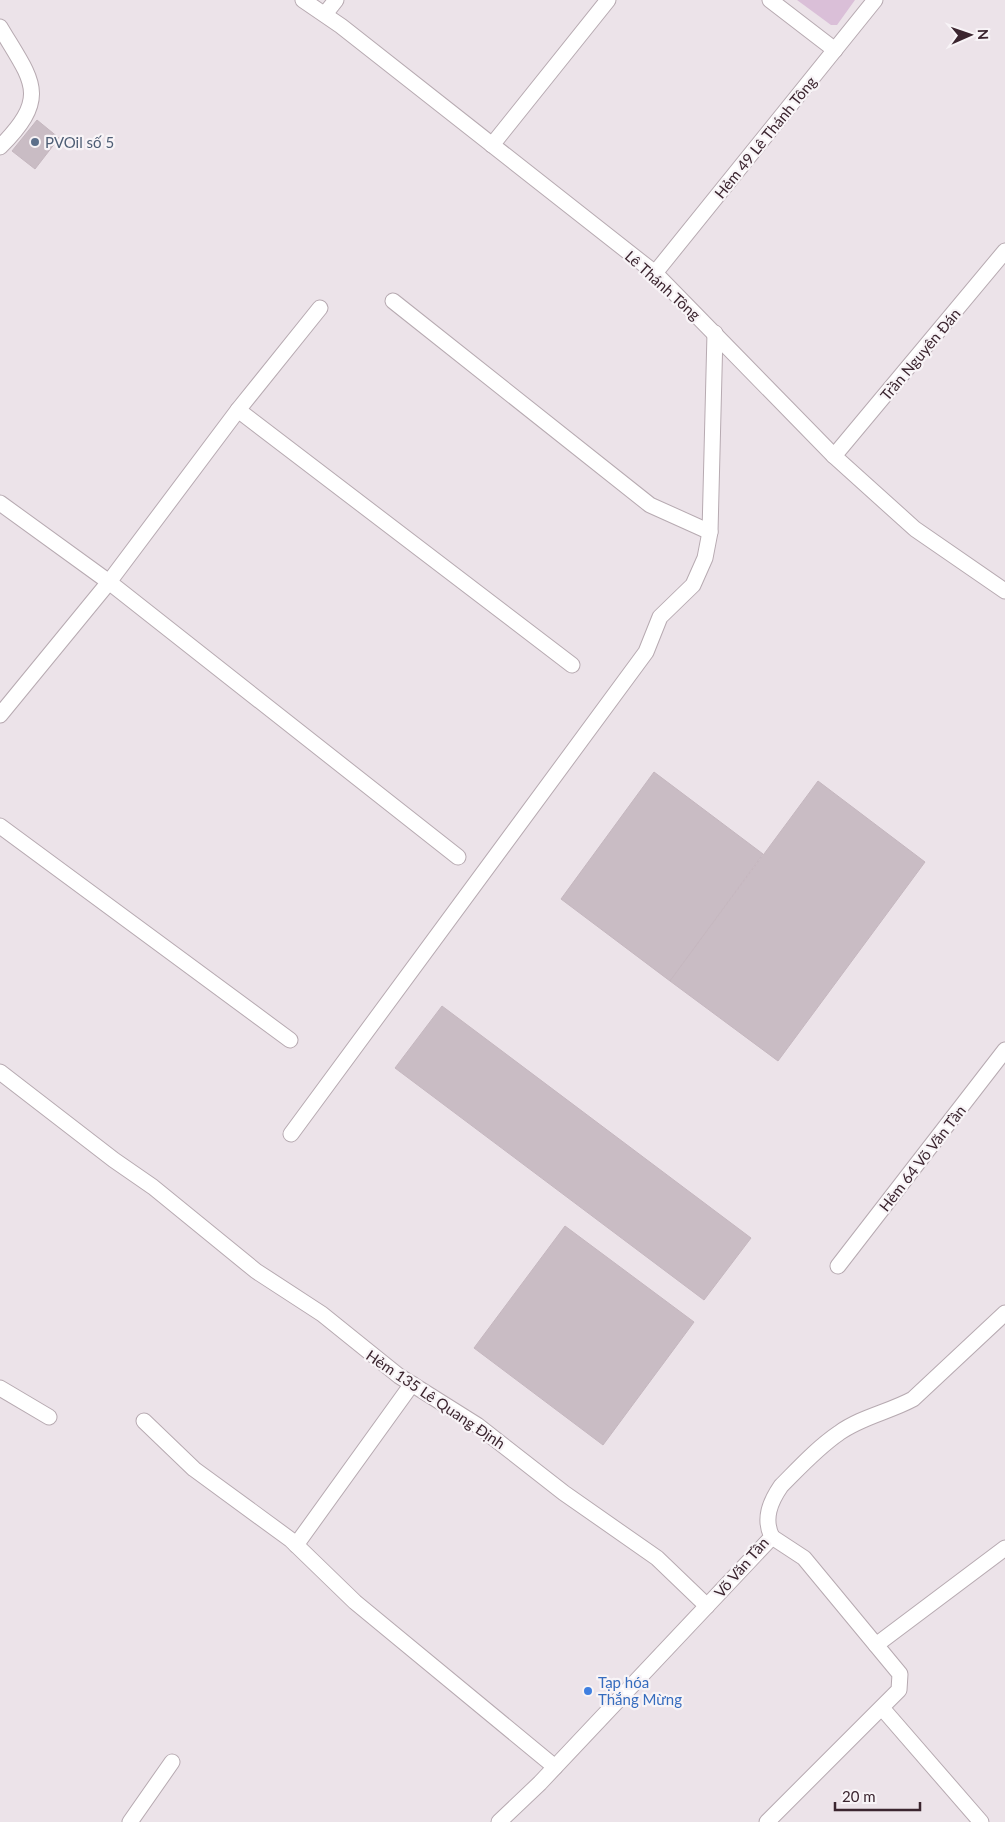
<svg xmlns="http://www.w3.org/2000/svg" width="1005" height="1822" viewBox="0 0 1005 1822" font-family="Lato,sans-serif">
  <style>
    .green { fill: #dabfd8 }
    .building { fill: #c9bcc4; stroke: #c5b7bf }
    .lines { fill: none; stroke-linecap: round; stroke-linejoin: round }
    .minor-casing { stroke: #b7aab1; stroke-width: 17 }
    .minor { stroke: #fff; stroke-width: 15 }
    .service-dot { fill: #5c6f8a; stroke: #f8f4f7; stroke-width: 2 }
    .shop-dot { fill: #3f7fe0; stroke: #f8f4f7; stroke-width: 2 }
    .labels { text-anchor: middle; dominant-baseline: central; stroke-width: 4.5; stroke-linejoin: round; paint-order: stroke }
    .street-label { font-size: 15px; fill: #3b252f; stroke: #f8f4f7 }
    .service-label { font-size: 15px; fill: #4e5e75; stroke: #f8f4f7; text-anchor: start }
    .shop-label { font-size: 15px; fill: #366cbe; stroke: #f8f4f7; text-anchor: start }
  </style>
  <rect width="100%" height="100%" fill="#ece3e9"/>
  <!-- green -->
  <polygon class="green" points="797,0 855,0 837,25 831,25"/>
  <!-- building -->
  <g class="building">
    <polygon points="37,120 59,138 35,169 12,151"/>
    <polygon points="654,772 763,854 670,981 561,899"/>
    <polygon points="818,781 925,862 778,1061 670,981"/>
    <polygon points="442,1006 751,1238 704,1300 395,1068"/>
    <polygon points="565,1226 694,1322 603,1445 474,1348"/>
  </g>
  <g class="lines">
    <!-- minor casing -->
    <g class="minor-casing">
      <g id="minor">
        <polyline points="303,0 341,26 655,273 834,456 915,529 1005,591"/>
        <polyline points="770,0 835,50"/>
        <polyline points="325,14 336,0"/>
        <path d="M0,27c32,54 51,69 0,120"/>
        <polyline points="492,145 608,0"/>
        <polyline points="655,273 875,0"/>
        <polyline points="393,301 650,505 710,532"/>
        <polyline points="238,410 572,665"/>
        <polyline points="834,456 1005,251"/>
        <polyline points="0,503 109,582 458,857"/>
        <polyline points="0,715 109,582 238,410 320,308"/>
        <polyline points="0,826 290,1040"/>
        <polyline points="0,1072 114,1160 153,1187 256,1271 322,1314 399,1376 477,1425 564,1493 657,1558 707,1606"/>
        <polyline points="291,1134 646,652 660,617 693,585 705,558 710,532 715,333"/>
        <polyline points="838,1266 1005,1050"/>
        <polyline points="0,1388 49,1417"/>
        <polyline points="144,1421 194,1469 291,1540 355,1602 555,1767"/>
        <polyline points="296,1545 412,1384"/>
        <polyline points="876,1645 1005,1548"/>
        <polyline points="882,1708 981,1822"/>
        <polyline points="130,1822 172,1762"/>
        <path d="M499,1822l41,-39 232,-246c-9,-18 -2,-35 9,-51 18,-18 36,-38 58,-53 22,-16 50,-21 74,-34l92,-86"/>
        <polyline points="767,1822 899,1690 900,1674 804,1558 772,1537"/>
      </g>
    </g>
    <!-- minor -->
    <use href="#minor" class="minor"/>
  </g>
  <!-- markers -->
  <circle class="service-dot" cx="35" cy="142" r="5"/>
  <circle class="shop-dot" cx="588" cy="1691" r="5"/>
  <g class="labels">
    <!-- street labels -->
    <g class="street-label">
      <text transform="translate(765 137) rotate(-51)">Hẻm 49 Lê Thánh Tông</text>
      <text transform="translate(663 285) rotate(42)">Lê Thánh Tông</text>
      <text transform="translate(920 354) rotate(-50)">Trần Nguyên Đán</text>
      <text transform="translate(922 1158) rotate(-52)">Hẻm 64 Võ Văn Tần</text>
      <text transform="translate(436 1399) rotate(34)">Hẻm 135 Lê Quang Định</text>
      <text transform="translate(741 1567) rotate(-49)">Võ Văn Tần</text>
    </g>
    <!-- service labels -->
    <g class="service-label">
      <text x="45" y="142">PVOil số 5</text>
    </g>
    <!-- shop labels -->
    <g class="shop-label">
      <text x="598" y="1682">Tạp hóa<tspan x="598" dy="17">Thắng Mừng</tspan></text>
    </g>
  </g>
  <!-- north arrow -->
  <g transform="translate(970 35) rotate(88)" stroke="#f8f4f7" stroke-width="4" paint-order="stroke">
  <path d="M0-4L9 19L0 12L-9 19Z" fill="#3b252f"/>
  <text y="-8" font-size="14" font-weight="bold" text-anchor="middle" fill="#3b252f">N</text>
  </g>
  <!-- scale -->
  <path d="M835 1802v8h85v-8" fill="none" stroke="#3b252f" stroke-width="2.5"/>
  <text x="842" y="1802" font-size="15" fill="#3b252f" stroke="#f8f4f7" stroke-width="4" paint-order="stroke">20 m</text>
</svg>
